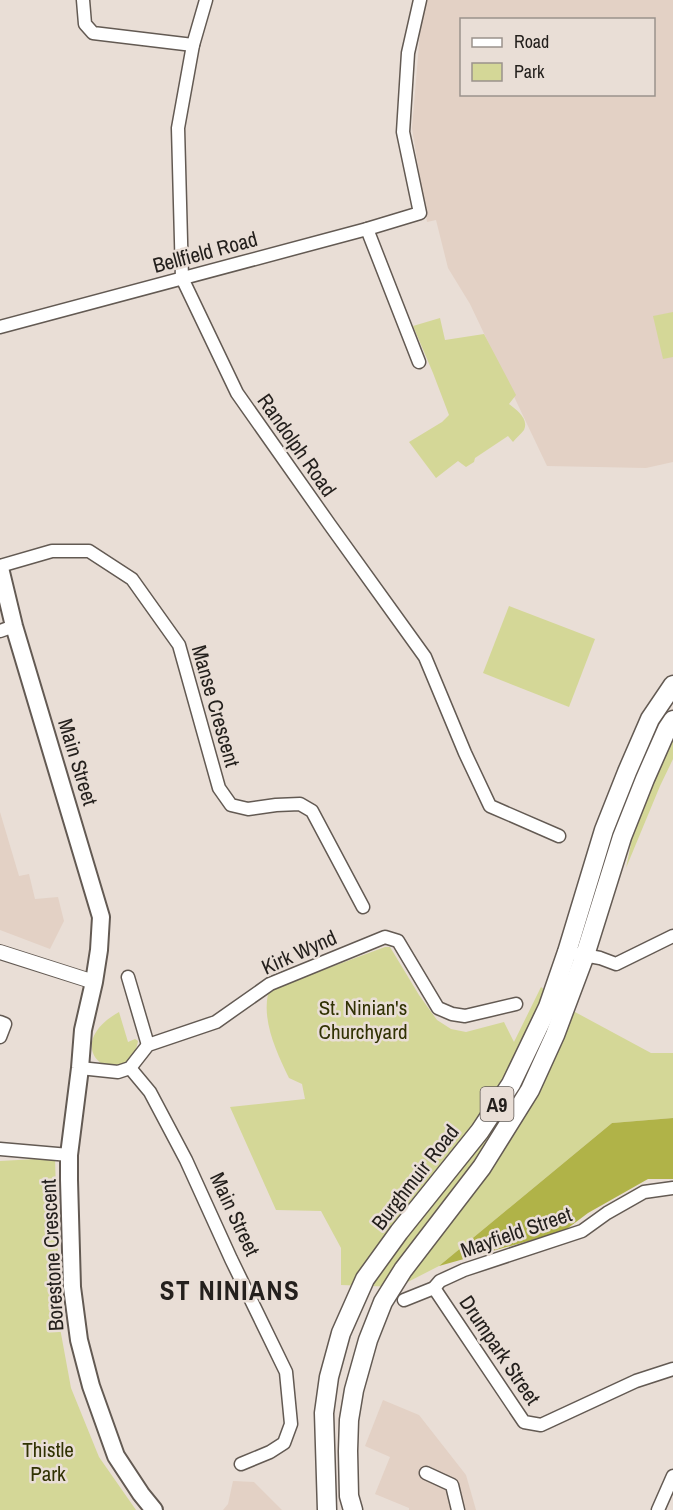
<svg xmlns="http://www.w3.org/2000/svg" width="673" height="1510" viewBox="0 0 673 1510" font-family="'Archivo Narrow',sans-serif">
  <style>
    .built { fill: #e3d1c5; fill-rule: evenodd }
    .green { fill: #d4d797 }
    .forest { fill: #b0b348 }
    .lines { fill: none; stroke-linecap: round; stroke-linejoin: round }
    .minor-casing { stroke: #635a53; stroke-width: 15 }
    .tertiary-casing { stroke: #635a53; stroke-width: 16 }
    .secondary-casing { stroke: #635a53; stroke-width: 20 }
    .primary-casing { stroke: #635a53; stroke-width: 21 }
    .minor { stroke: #fff; stroke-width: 12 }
    .tertiary { stroke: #fff; stroke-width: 14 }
    .secondary { stroke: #fff; stroke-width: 16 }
    .primary { stroke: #fff; stroke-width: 18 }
    .labels { text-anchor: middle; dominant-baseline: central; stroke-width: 5; stroke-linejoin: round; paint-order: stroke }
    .shield { fill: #e9ded6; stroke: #5f5954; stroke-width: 1.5 }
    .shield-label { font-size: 20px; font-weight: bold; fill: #24201d }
    .street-label { font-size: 21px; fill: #24201d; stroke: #e9ded6 }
    .park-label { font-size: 21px; fill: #313203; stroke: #e9ded6 }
    .district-label { font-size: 27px; font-weight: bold; letter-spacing: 1.5px; fill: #24201d; stroke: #e9ded6 }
  </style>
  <rect width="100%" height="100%" fill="#e9ded6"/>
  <!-- built -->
  <g class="built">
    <path d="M425,0h248v462l-27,6 -99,-2 -77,-162 -22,-36 -12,-48 -9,2 -15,-94 9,-108zM462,20h192v74h-192z"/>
    <polygon points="0,812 19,876 29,874 35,899 58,897 64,921 50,949 0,930"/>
    <polygon points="383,1400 419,1415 466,1475 476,1510 409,1510 409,1508 375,1494 390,1457 365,1446"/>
    <polygon points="233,1481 254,1482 282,1510 223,1510 228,1504"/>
  </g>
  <!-- green -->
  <g class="green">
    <polygon points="673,312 673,357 663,359 653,316"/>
    <path d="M440,318l5,22 39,-6 32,61 -7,9c8,6 20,15 15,26 -3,4 -8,8 -11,12l-5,-6 -33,22 -1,4 -8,5 -8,-6 -22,17 -27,-36 33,-20 7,-7 -16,-42 -20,-47z"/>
    <polygon points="509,606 595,639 569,707 483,673"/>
    <polygon points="673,737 673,759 660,786 626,868 633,834 647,790"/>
    <path d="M385,947h5l29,48 18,25 14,9 15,3 38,-10 10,20 27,-55 34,25 76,41h22v65l-61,5 -173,143 -41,21 -57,-2v-37l-20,-37 -45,-1 -46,-103 75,-8 -3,-15 -13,-6c-12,-25 -27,-56 -21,-84l9,-7z"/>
    <path d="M119,1012l9,30 7,-3 3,2c-10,57 -86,9 -19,-29z"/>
    <polygon points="55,1158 60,1328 71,1388 99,1457 136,1510 0,1510 0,1161"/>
  </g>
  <!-- forest -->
  <polygon class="forest" points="673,1118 673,1179 648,1179 588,1213 564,1231 439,1266 612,1123"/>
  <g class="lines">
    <!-- minor casing -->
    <g class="minor-casing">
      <g id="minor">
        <polyline points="83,0 85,24 93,33 193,45"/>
        <polyline points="206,0 193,45 178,128 182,278 237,393 330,525 425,657 465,753 490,806 559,836"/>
        <polyline points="367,229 419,362"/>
        <polyline points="0,327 367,229 420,213 403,132 408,53 420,0"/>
        <polyline points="0,566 52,551 89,551 132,579 179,645 219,788 231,805 248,809 276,805 300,804 312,811 363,907"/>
        <polyline points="0,631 14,626"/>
        <polyline points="578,954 600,958 616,964 673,936"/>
        <polyline points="128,977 148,1045"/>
        <polyline points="0,1022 5,1024 0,1037"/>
        <polyline points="80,1068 118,1072 130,1068 148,1045 216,1022 270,984 385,937 398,941 438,1008 452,1014 465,1016 516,1004"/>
        <polyline points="130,1068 150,1092 186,1160 231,1259 286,1372 291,1424 284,1443 270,1452 241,1464"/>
        <polyline points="0,1149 69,1155"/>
        <polyline points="434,1288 524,1422 541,1425 636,1381 673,1369"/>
        <polyline points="404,1300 434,1288 440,1281 464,1270 582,1231 607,1213 644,1192 673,1188"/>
        <polyline points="426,1473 452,1485 458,1510"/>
        <polyline points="658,1510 673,1476"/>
      </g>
    </g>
    <!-- tertiary casing -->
    <g class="tertiary-casing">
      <polyline id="tertiary" points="0,952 94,982"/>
    </g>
    <!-- secondary casing -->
    <g class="secondary-casing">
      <polyline id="secondary" points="0,568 14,626 101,917 99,950 94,982 83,1030 80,1068 69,1155 69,1180 72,1287 79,1340 91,1386 116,1456 141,1494 154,1510"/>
    </g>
    <!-- primary casing -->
    <g class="primary-casing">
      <g id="primary">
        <polyline points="327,1510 324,1413 329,1377 341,1333 365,1279 399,1232 480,1131 511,1084 548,1007 567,952 604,830 627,772 650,719 673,685"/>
        <polyline points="353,1510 349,1496 348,1451 349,1420 354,1390 368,1340 383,1302 403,1270 482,1167 530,1090 555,1035 585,955 622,837 645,779 667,729 673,720"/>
      </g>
    </g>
    <!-- minor -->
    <use href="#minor" class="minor"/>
    <!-- tertiary -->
    <use href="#tertiary" class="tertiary"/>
    <!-- secondary -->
    <use href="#secondary" class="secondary"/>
    <!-- primary -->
    <use href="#primary" class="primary"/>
  </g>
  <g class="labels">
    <!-- shield labels -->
    <rect class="shield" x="480.5" y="1087" width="33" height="34" rx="4.5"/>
    <g class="shield-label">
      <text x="497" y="1104">A9</text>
    </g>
    <!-- street labels -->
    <g class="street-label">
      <text transform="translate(205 252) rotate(-15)">Bellfield Road</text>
      <text transform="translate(297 445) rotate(55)">Randolph Road</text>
      <text transform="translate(216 706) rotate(74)">Manse Crescent</text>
      <text transform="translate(78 762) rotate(73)">Main Street</text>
      <text transform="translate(299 952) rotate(-24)">Kirk Wynd</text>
      <text transform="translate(415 1177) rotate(-52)">Burghmuir Road</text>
      <text transform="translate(235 1214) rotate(65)">Main Street</text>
      <text transform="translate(516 1232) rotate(-19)">Mayfield Street</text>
      <text transform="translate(52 1255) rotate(-93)">Borestone Crescent</text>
      <text transform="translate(500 1350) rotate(56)">Drumpark Street</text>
    </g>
    <!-- park labels -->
    <g class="park-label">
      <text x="363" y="1007">St. Ninian's<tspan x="363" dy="24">Churchyard</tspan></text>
      <text x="48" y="1449">Thistle<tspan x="48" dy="24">Park</tspan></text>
    </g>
    <!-- district labels -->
    <g class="district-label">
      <text x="230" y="1290">ST NINIANS</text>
    </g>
  </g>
  <!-- legend -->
  <rect x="460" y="18" width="195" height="78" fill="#e9ded6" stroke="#9a928c" stroke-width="1.5"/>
  <rect x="472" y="38" width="30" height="9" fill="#ffffff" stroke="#9a928c" stroke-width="1.5"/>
  <text x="514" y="48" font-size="18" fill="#24201d">Road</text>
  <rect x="472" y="63" width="30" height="18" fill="#d4d797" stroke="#9a928c" stroke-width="1.5"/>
  <text x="514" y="78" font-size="18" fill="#24201d">Park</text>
</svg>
